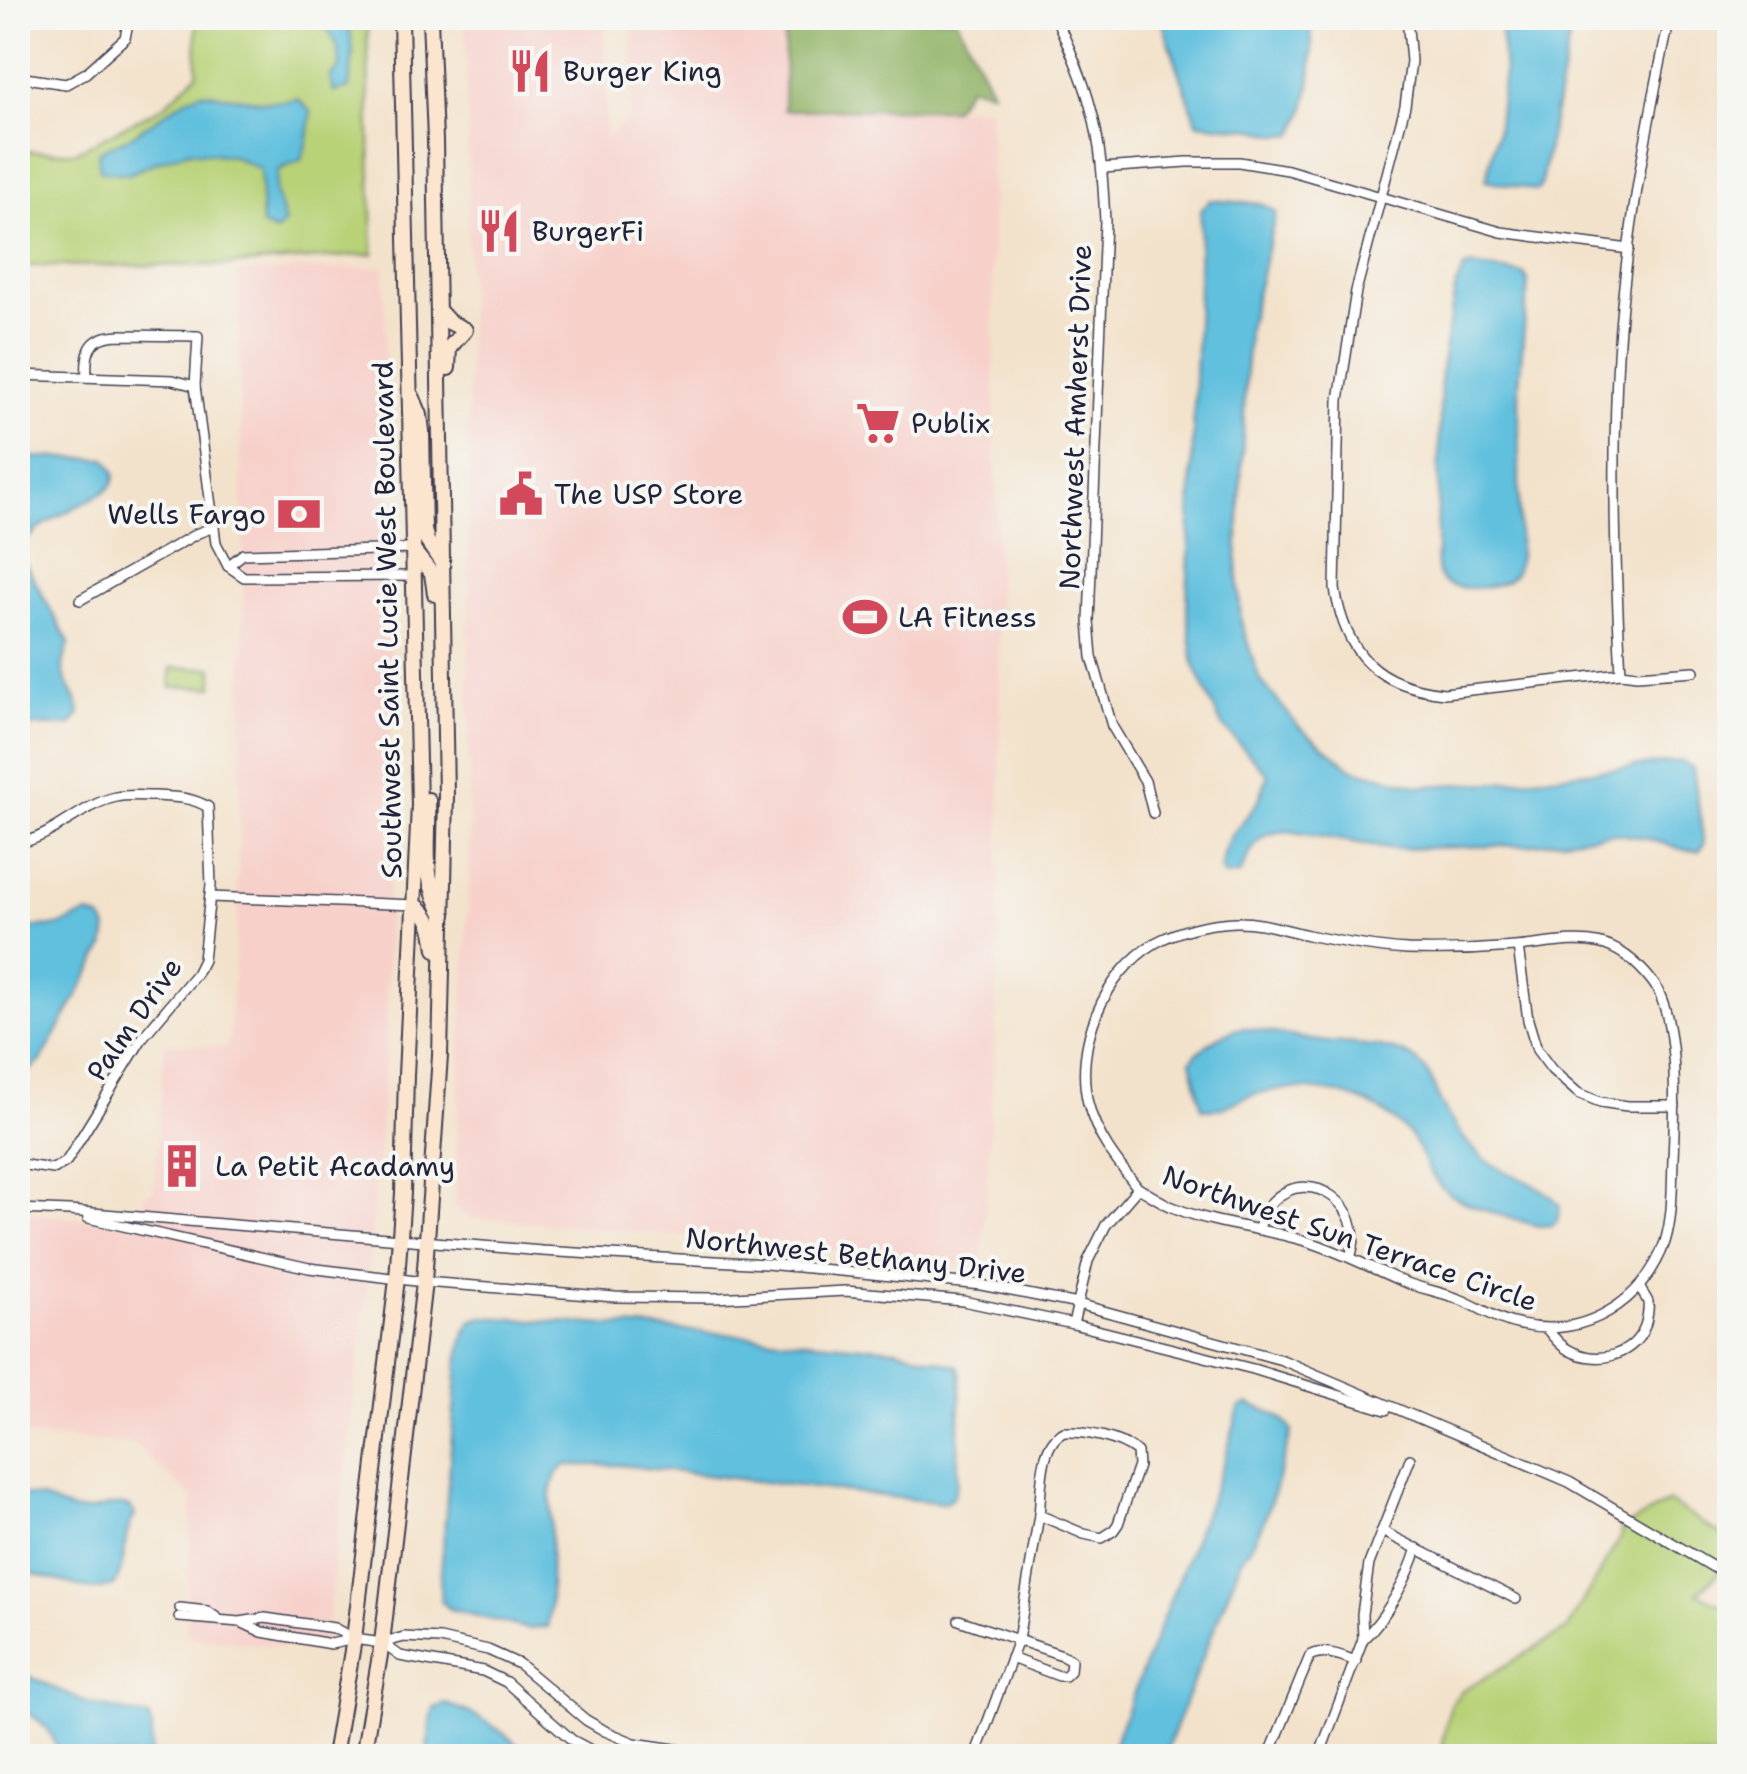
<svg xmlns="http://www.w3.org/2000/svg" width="1747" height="1774" viewBox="0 0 1747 1774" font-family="'Shantell Sans',sans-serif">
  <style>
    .built { fill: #f7d0ca }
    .green { fill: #b8d277; stroke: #6d7a59; stroke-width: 2.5 }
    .forest { fill: #92b468; stroke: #5a6b52; stroke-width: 2.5 }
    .water { fill: #60c0de; stroke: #41718c; stroke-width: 2.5 }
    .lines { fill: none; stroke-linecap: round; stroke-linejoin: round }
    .minor-casing { stroke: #413f51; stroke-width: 12 }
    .secondary-casing { stroke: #413f51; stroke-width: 18 }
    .minor { stroke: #fff; stroke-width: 9 }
    .secondary { stroke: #fbe5cf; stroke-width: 14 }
    .labels { text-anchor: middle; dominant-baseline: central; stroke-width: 8; stroke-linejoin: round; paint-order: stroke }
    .poi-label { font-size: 28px; fill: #22223b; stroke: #f6f6f2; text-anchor: start }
    .street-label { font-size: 28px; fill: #22223b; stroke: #f6f6f2 }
  </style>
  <rect width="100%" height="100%" fill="#f6f6f2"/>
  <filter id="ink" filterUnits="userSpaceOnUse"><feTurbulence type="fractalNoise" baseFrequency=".01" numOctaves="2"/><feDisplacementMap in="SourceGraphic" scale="20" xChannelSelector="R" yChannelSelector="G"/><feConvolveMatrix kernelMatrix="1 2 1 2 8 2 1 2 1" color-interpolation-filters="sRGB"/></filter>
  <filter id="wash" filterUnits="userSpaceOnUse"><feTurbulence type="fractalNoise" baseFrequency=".0048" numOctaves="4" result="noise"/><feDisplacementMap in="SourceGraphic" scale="40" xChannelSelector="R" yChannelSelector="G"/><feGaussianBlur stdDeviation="2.25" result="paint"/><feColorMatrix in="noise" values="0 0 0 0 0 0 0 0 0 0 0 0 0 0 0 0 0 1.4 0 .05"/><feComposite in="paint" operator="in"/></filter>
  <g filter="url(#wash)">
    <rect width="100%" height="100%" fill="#f3e2cb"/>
    <!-- built -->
    <g class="built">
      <polygon points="465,18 605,18 606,139 630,116 633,18 785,18 785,110 990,108 1001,779 996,1017 982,1268 774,1243 467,1217 454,1208 469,878 468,131"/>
      <polygon points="384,267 391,737 386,1052 368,1281 324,1652 186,1636 192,1497 133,1443 18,1435 18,1212 143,1226 145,1194 151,1193 154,1189 165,1043 225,1047 229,1043 237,922 244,587 237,272"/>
    </g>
    <!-- green -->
    <g class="green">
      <polygon points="196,18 367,18 373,254 231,265 18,266 18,151 75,152 164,106 197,74"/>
      <rect x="171" y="668" width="42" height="19"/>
      <polygon points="1669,1502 1729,1540 1729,1563 1698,1593 1729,1609 1729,1756 1439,1756 1451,1704 1461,1692 1567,1629 1621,1536 1621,1529"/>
    </g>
    <!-- forest -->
    <polygon class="forest" points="785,18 956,18 992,91 969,86 953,109 784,110"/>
    <!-- water -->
    <g class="water">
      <path d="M318,18h30l5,34 -4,36 -15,4 -4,-15 10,-10c1,-21 -9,-35 -22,-49z"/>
      <path d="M1161,18h149c4,38 4,82 -16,116l-14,1 -25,-6 -58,-6z"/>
      <polygon points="1500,18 1573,18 1541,183 1539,189 1534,190 1486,180 1497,133 1504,72"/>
      <path d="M201,92c34,4 64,15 97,7l13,13 -3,28 -7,20 -23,10 -3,21 10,32 -9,9 -14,-6 -2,-57 -28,-13 -43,-5 -33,11 -27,12 -29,-3 -2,-19 34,-16 49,-34z"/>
      <path d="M1210,200l52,4 14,8 -28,116 -11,235 4,59 18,56 40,49 54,42 66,17 72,-3 192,-22 10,8 11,75 -5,7 -14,-1 -40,-12 -32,-5 -85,12 -133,4 -108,-18c-33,2 -34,17 -47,43l-14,2 -5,-5c0,-35 23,-45 38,-72 4,-8 6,-16 9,-24l-47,-51 -27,-59 -7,-56 14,-400z"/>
      <path d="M1471,266l52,8 5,6 -9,104v172c-2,8 -2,17 -9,22 -11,11 -59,15 -69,1 -6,-7 -4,-23 -4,-32l4,-178 15,-83 7,-17z"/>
      <path d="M18,457l88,2c7,8 13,17 5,27 -4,6 -13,9 -20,13 -24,13 -55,25 -70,50l4,14 44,80c-2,8 -6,17 -6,25 0,15 15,27 17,46l-9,11 -53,2z"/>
      <polygon points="88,914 102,919 107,929 104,947 41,1061 26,1073 18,1073 18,928 58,926"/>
      <path d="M1243,1028c26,3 51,10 77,13 30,4 81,1 103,26 9,9 11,23 17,34 10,19 26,43 42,56 24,20 60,24 78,49l-3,15 -6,4 -12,1c-28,-8 -79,-19 -99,-40 -10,-11 -16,-26 -23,-40 -11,-19 -32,-35 -52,-44 -33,-14 -78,-18 -113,-7 -16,5 -33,18 -50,13l-11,-48c11,-13 35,-30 52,-32z"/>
      <polygon points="482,1317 668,1329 896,1349 958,1366 961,1375 957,1484 953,1497 943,1503 620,1465 566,1465 556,1474 551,1491 550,1607 547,1627 528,1629 450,1609 441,1601 440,1585 458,1361 465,1332 471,1321"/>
      <path d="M1247,1404c17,5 36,11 45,27 -14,42 -23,95 -51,129l-77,196h-55l115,-293 15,-55z"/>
      <path d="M18,1495c8,1 16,1 23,3 16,6 28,14 46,13 16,-2 43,-16 48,5 -14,17 -7,48 -21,70l-20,4 -76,-20z"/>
      <path d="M18,1671l68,32 63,14 3,12 -1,27h-89c-10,-21 -19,-40 -44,-46z"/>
      <path d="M446,1704c32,10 55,25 79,48l1,4h-98l2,-33 4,-15z"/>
    </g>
  </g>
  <g filter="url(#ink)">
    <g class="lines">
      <!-- minor casing -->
      <g class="minor-casing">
        <g id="minor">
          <path d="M1056,18c12,28 26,56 34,87 11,38 13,77 15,116l-16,400 3,36 20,69 33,55 8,32"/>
          <path d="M1407,18l4,43 -6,45 -49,185 -17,109 -4,189c11,66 42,97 109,104l177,-20c-6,-106 -9,-212 -3,-318 7,-113 28,-227 52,-337"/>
          <polyline points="18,77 66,84 86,73 125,38 129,18"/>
          <polyline points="1103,168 1187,162 1239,162 1288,170 1501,232 1629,249"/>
          <polyline points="18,375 173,380 195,386 216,543 228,566 244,577 414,576"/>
          <path d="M87,377c-2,-27 3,-41 33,-42l78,1 -3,50"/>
          <polyline points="228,566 243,554 412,549"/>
          <polyline points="80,600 198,533 214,527"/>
          <polyline points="1621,673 1637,675 1694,671"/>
          <path d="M18,843c37,-6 62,-38 98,-46 12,-3 27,-1 39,-1 20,1 36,1 53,11l3,78 -8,75 -7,14 -53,63 -77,125 -13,7 -35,-5"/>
          <polyline points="210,897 415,905"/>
          <polyline points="1518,947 1528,1020 1537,1050 1552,1070 1578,1093 1600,1102 1627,1106 1675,1106"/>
          <polyline points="18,1209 69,1211 542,1251 766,1264 852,1272 981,1285 1078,1304 1282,1360 1569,1482 1730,1577"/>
          <polyline points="88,1218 309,1268 424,1282 615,1297 716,1298 845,1291 963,1301 1073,1324 1253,1369 1386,1410"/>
          <path d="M1258,1230c4,-9 7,-20 14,-28 38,-39 97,6 78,55"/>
          <path d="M1073,1324l15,-63 18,-36 32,-37c-21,-26 -42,-52 -50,-85 -14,-57 16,-130 67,-160 23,-13 53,-20 80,-21 25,-1 49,8 73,13 33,7 66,13 99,15 36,1 72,0 108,-3 58,-5 94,-20 136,33 29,35 24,134 22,179 -1,27 0,57 -8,83 -21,60 -81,97 -144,83 -23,-4 -41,-18 -62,-26 -18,-7 -37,-10 -55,-17 -31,-13 -61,-29 -92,-39 -45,-15 -94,-17 -137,-35 -13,-5 -25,-14 -37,-20"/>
          <path d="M1547,1329c5,6 10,13 17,18 27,19 68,12 81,-21 2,-6 4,-18 3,-24 -2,-5 -6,-9 -8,-14"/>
          <path d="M1064,1432c23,-1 55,6 73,20l1,14 -20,58 -5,7 -11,7 -18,-4 -45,-19c3,-25 0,-72 25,-83z"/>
          <polyline points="1382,1531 1516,1599"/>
          <polyline points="180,1608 207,1611 217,1618"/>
          <polyline points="179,1617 240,1622 265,1618 334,1628 354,1639 382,1643 404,1637 440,1639 488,1650 519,1664 586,1720 605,1731 634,1743 722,1756"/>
          <polyline points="959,1620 1062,1655 1071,1660 1070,1671 1065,1676 1059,1676 1011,1658"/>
          <polyline points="243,1623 262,1632 331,1644 354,1639"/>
          <polyline points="1363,1639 1362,1614 1369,1564 1410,1459"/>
          <polyline points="382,1643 400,1656 483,1671 506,1682 572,1740 602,1756"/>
          <polyline points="975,1756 1018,1640 1039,1515"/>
          <path d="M1269,1756l41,-100c14,-8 31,0 46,5"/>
          <path d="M1319,1756l44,-117c22,-20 46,-62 54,-91"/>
        </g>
      </g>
      <!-- secondary casing -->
      <g class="secondary-casing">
        <g id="secondary">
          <polyline points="438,310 449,322 465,330 449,348 448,368"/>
          <polyline points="412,396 420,415 422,431 424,530 427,541 442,563"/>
          <polyline points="412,549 432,574 435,594"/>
          <path d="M428,800c2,43 -8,76 16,115"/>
          <path d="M415,905c17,11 18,24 21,44"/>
          <polyline points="334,1756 354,1639 397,1279 403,1193 406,1075 419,805 401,18"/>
          <polyline points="363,1756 382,1643 424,1282 440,1056 446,796 435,140 430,18"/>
        </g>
      </g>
      <!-- minor -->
      <use href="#minor" class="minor"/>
      <!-- secondary -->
      <use href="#secondary" class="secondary"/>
    </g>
  </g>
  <!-- icons -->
  <defs>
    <g id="restaurant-bare" transform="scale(3.45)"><path d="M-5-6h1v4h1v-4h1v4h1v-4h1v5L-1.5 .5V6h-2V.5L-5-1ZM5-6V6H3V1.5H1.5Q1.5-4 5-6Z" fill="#d1495b" stroke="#f6f6f2" stroke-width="2.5" paint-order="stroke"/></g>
    <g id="supermarket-bare" transform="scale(3.45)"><path d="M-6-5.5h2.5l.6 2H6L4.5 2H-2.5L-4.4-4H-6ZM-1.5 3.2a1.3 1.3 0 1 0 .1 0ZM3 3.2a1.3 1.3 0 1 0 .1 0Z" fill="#d1495b" stroke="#f6f6f2" stroke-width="2.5" paint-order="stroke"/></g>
    <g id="civic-bare" transform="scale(3.45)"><path d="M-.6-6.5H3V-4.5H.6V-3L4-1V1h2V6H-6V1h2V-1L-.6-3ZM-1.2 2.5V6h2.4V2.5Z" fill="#d1495b" stroke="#f6f6f2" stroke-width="2.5" paint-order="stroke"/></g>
    <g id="bank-bare" transform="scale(3.45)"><path d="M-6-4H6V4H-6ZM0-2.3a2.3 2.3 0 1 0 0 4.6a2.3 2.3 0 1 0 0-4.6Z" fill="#d1495b" stroke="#f6f6f2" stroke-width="2.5" paint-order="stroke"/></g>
    <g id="stadium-bare" transform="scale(3.45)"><path d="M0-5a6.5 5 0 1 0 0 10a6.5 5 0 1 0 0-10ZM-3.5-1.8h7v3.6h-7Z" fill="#d1495b" stroke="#f6f6f2" stroke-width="2.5" paint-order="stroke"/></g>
    <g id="building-bare" transform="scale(3.45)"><path d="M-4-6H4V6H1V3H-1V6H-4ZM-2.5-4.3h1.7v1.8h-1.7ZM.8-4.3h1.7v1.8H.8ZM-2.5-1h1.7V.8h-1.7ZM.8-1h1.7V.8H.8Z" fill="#d1495b" stroke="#f6f6f2" stroke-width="2.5" paint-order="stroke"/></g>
  </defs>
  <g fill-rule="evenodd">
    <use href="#restaurant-bare" x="530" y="71"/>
    <use href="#restaurant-bare" x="499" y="231"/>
    <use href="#supermarket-bare" x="878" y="423"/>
    <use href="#civic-bare" x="521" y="494"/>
    <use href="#bank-bare" x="299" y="514"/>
    <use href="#stadium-bare" x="865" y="617"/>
    <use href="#building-bare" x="182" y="1166"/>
  </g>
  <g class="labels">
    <!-- poi labels -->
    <g class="poi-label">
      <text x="563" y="71">Burger King</text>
      <text x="532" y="231">BurgerFi</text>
      <text x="911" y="423">Publix</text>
      <text x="554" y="494">The USP Store</text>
      <text x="266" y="514" text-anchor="end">Wells Fargo</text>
      <text x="898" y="617">LA Fitness</text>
      <text x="215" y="1166">La Petit Acadamy</text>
    </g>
    <!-- street labels -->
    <g class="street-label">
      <text transform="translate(1075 417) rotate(-88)">Northwest Amherst Drive</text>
      <text transform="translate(387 620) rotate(-91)">Southwest Saint Lucie West Boulevard</text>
      <text transform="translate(134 1019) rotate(-55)">Palm Drive</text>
      <text transform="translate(1350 1238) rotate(19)">Northwest Sun Terrace Circle</text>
      <text transform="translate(856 1255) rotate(6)">Northwest Bethany Drive</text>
    </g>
  </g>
  <!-- margin -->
  <rect width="1747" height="1774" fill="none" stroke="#f6f6f2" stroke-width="60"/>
</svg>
